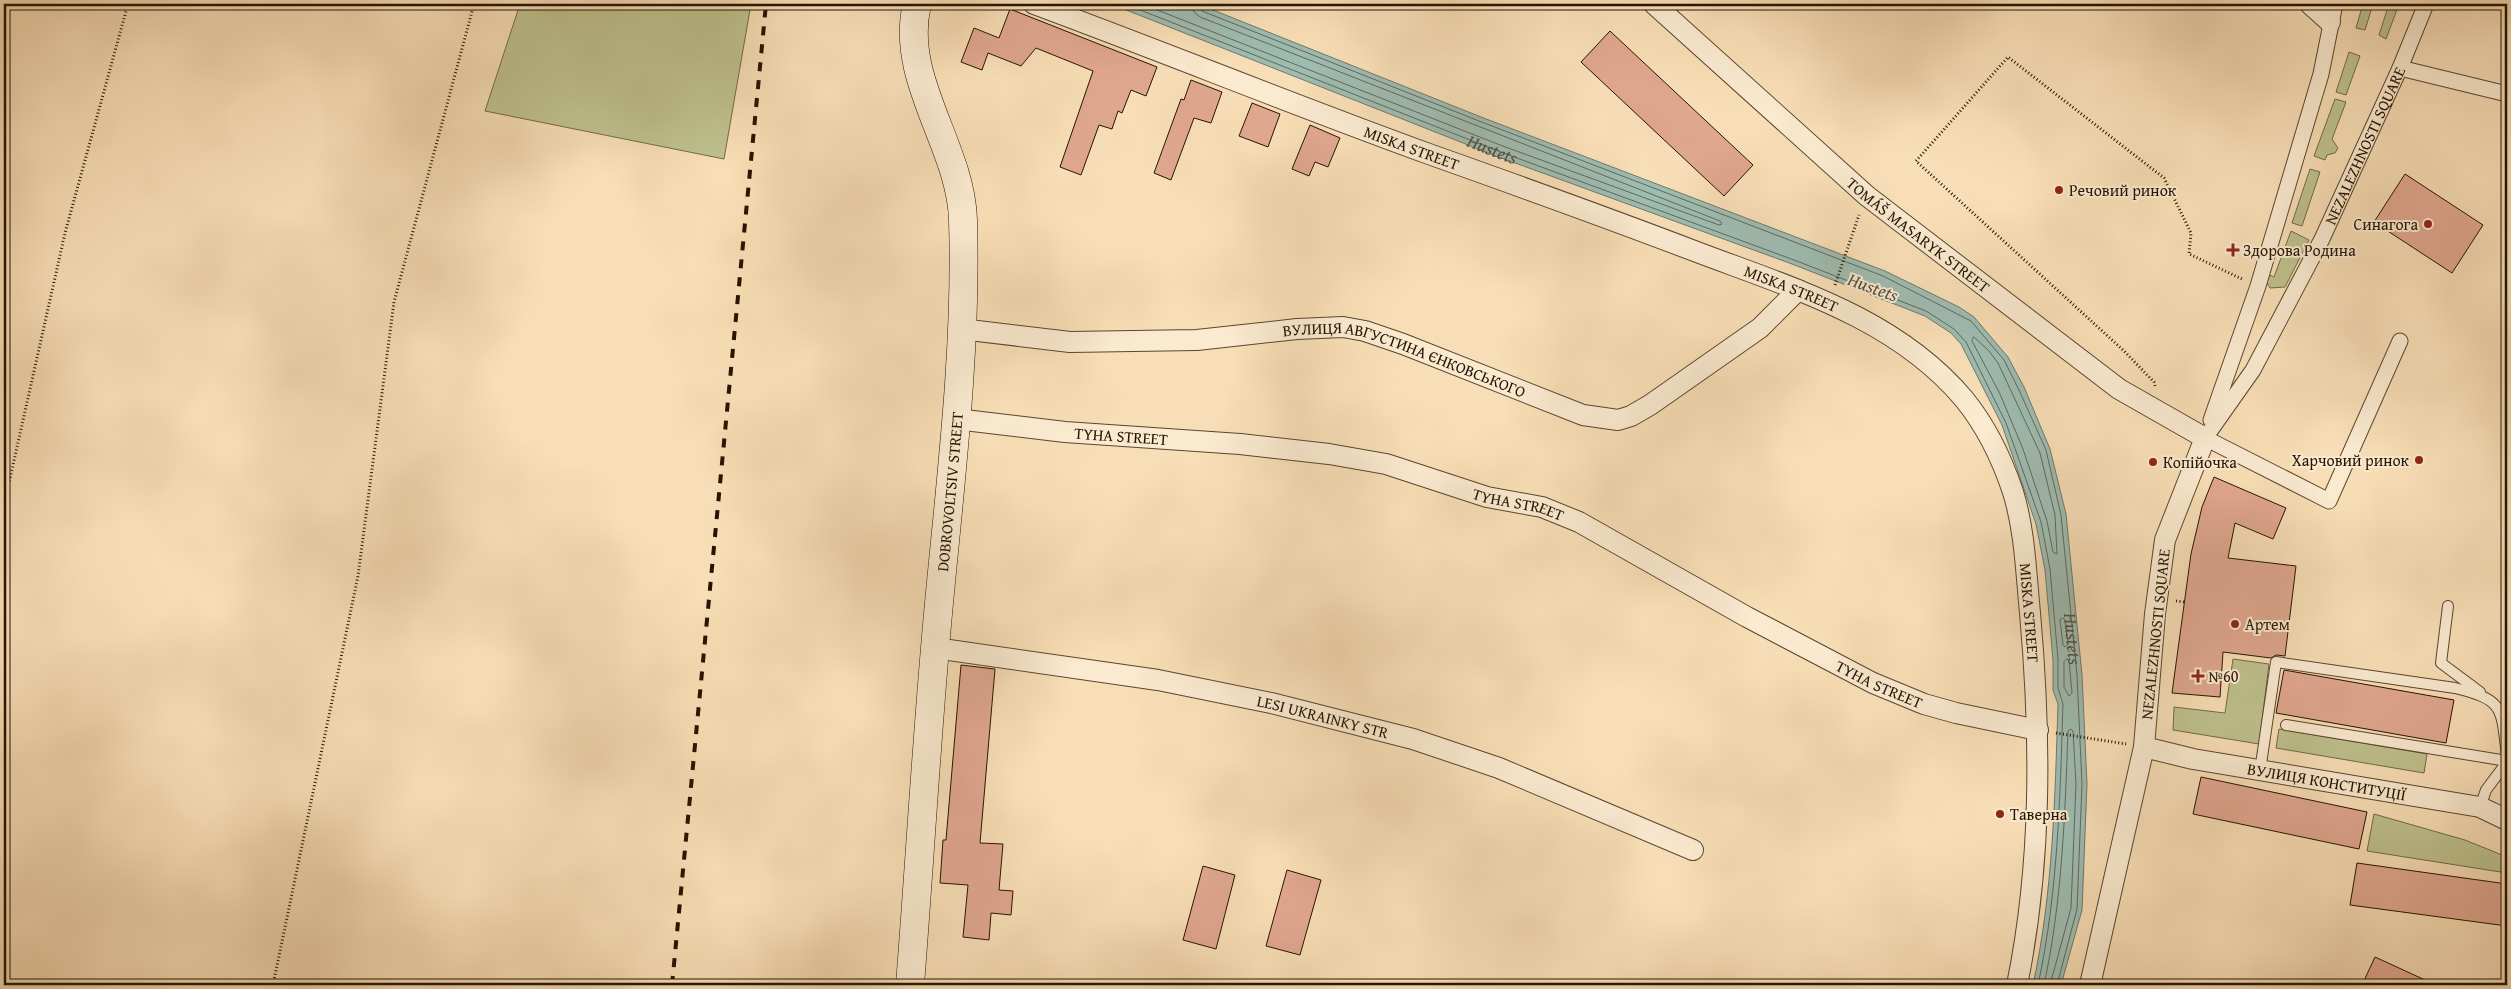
<svg xmlns="http://www.w3.org/2000/svg" width="2511" height="989" viewBox="0 0 2511 989" font-family="'Gentium Book Plus',serif">
  <style>
    .green { fill: #bec18d; stroke: #726a46 }
    .water { fill: #9ebcb2; stroke: #6e796b }
    .lines { fill: none; stroke-linecap: round; stroke-linejoin: round }
    .shore { stroke: #626859; stroke-width: 1 }
    .building { fill: #e0a78f; stroke: #251400 }
    .service-casing { stroke: #5a462e; stroke-width: 12 }
    .pedestrian-casing { stroke: #5a462e; stroke-width: 17 }
    .minor-casing { stroke: #5a462e; stroke-width: 22 }
    .secondary-casing { stroke: #251400; stroke-width: 29 }
    .path { stroke: #251400; stroke-width: 3; stroke-dasharray: 1 2.5; stroke-linecap: butt }
    .service { stroke: #faead0; stroke-width: 10 }
    .pedestrian { stroke: #faead0; stroke-width: 15 }
    .minor { stroke: #faead0; stroke-width: 20 }
    .secondary { stroke: #faead0; stroke-width: 28 }
    .rail { stroke: #251400; stroke-width: 4; stroke-dasharray: 9 9; stroke-linecap: butt }
    .poi-dot { fill: #8f2418; stroke: #faead0; stroke-width: 2 }
    .labels { text-anchor: middle; dominant-baseline: central; stroke-width: 4; stroke-linejoin: round; paint-order: stroke }
    .street-label { font-size: 16px; fill: #251400; stroke: #faead0 }
    .poi-label { font-size: 16px; fill: #251400; stroke: #faead0; text-anchor: start }
    .water-label { font-size: 18px; font-style: italic; fill: #4f4f3e; stroke: #faead0 }
  </style>
  <rect width="100%" height="100%" fill="#f8deb6"/>
  <filter id="stains"><feTurbulence type="fractalNoise" baseFrequency=".004" numOctaves="4"/><feColorMatrix values="0 0 0 0 .2 0 0 0 0 .09 0 0 0 0 .02 0 0 0 .5 -.17"/></filter>
  <radialGradient id="worn" r=".72"><stop offset=".6" stop-color="#630" stop-opacity="0"/><stop offset="1" stop-color="#630" stop-opacity=".3"/></radialGradient>
  <!-- green -->
  <g class="green">
    <polygon points="520,4 751,4 724,159 485,111"/>
    <polygon points="2363,4 2373,4 2365,30 2356,28"/>
    <polygon points="2389,4 2399,4 2386,39 2379,35"/>
    <polygon points="2349,52 2360,56 2346,95 2336,92"/>
    <polygon points="2335,99 2346,102 2332,139 2338,148 2335,153 2327,155 2325,160 2314,156"/>
    <polygon points="2310,169 2320,172 2302,226 2292,223"/>
    <polygon points="2291,231 2309,240 2285,287 2270,288 2265,279 2267,274 2274,277"/>
    <polygon points="2233,659 2269,664 2259,744 2173,730 2174,707 2225,713"/>
    <polygon points="2279,729 2427,754 2424,773 2276,748"/>
    <polygon points="2374,814 2465,840 2507,857 2507,873 2367,851"/>
  </g>
  <!-- water -->
  <path class="water" d="M1111,4h87l283,113 404,154 74,36 15,10 34,40 16,30 26,62 16,65 16,161 5,109 -5,126 -21,75h-28c20,-92 22,-187 25,-281l-5,-14v-30l-8,-90 -9,-46 -34,-99 -41,-81 -10,-11 -26,-17 -133,-52 -296,-108z"/>
  <g class="lines">
    <!-- shore -->
    <g class="shore">
      <path id="s1" d="M1125,4l373,147 296,109 132,51 28,18 12,13 40,81 35,99 9,47 8,90v29l5,16c-3,94 -5,189 -25,281"/>
      <polyline points="1142,4 1500,145 1719,225 1722,224 1720,221 1200,17 1194,12 1192,4"/>
      <path id="s2" d="M1198,4l4,7 277,110 404,155 88,45 33,39 15,30 27,60 15,65 16,160 5,109 -5,125 -20,76"/>
      <polygon points="1974,337 1989,351 1998,363 2040,453 2055,515 2057,554 2053,552 2047,521 2023,449 2000,394 1972,341"/>
      <polygon points="2063,618 2065,620 2068,644 2065,647 2063,645 2060,620"/>
      <polygon points="2067,659 2069,661 2072,693 2069,696 2064,687 2064,662"/>
      <path d="M2044,985c18,-83 21,-169 24,-254l3,-2 2,2 3,53 -5,124 -21,77"/>
    </g>
  </g>
  <!-- building -->
  <g class="building">
    <polygon points="1010,9 1157,67 1146,96 1131,90 1122,113 1118,111 1112,129 1099,125 1081,175 1060,167 1093,71 1036,48 1021,66 988,53 982,70 961,62 974,28 999,38"/>
    <polygon points="1610,31 1753,165 1724,196 1581,62"/>
    <polygon points="1191,80 1222,92 1211,123 1194,118 1171,180 1154,173 1181,99 1184,100"/>
    <polygon points="1252,103 1280,114 1268,147 1239,136"/>
    <polygon points="1310,125 1340,138 1328,167 1315,162 1309,176 1292,169"/>
    <polygon points="2405,174 2483,225 2452,273 2374,222"/>
    <polygon points="2214,477 2286,508 2273,539 2235,523 2228,558 2296,566 2285,656 2276,655 2271,658 2223,652 2220,697 2172,693 2191,554 2202,507"/>
    <polygon points="961,665 995,669 980,843 1003,844 999,890 1013,891 1011,915 991,913 989,940 963,937 968,885 940,883 943,840 946,840"/>
    <polygon points="2284,670 2454,700 2446,743 2276,713"/>
    <polygon points="2201,777 2367,812 2359,849 2193,814"/>
    <polygon points="2357,863 2507,884 2507,926 2350,905"/>
    <polygon points="1203,866 1235,875 1216,949 1183,940"/>
    <polygon points="1287,870 1321,880 1300,955 1266,946"/>
    <polygon points="2375,957 2436,985 2362,985"/>
  </g>
  <g class="lines">
    <!-- service casing -->
    <g class="service-casing">
      <g id="service">
        <polyline points="2448,606 2441,663 2480,692"/>
        <polyline points="2286,725 2507,761"/>
        <path d="M2260,771l16,-109 179,26c50,12 46,20 52,68"/>
        <polyline points="2480,807 2486,790 2507,762"/>
      </g>
    </g>
    <!-- pedestrian casing -->
    <g class="pedestrian-casing">
      <g id="pedestrian">
        <polyline points="2400,68 2507,94"/>
        <polyline points="2211,420 2258,286 2321,74 2335,4"/>
        <path id="s3" d="M2205,438l48,-68 69,-131 78,-171 26,-64"/>
        <polyline points="2205,438 2329,501 2400,341"/>
      </g>
    </g>
    <!-- minor casing -->
    <g class="minor-casing">
      <g id="minor">
        <path id="s4" d="M1034,4c132,49 263,102 395,150 90,32 179,64 268,98 95,36 199,66 267,147 22,27 38,60 49,93 12,39 13,81 17,121 11,124 12,250 -13,372"/>
        <path id="s5" d="M1654,4l213,192 252,193 86,49 -40,102 -10,74 -11,133 -54,238"/>
        <polyline points="2310,4 2330,22"/>
        <path id="s6" d="M961,329l109,13 127,-2 100,-11 46,-2 22,4 38,13 180,71 35,5 13,-4 19,-11 110,-77 38,-38"/>
        <path id="s7" d="M956,419l109,13 175,12 89,10 57,10 101,33 55,10 37,15 168,95 126,66 51,21 32,9 82,17"/>
        <path id="s8" d="M935,648l223,32 113,23 142,36 86,29 194,82"/>
        <path id="s9" d="M2144,747l49,12 287,48 27,13"/>
      </g>
    </g>
    <!-- secondary casing -->
    <g class="secondary-casing">
      <g id="secondary">
        <path id="s10" d="M910,985c10,-127 17,-255 29,-382 12,-127 28,-256 24,-383 -2,-74 -64,-140 -46,-216"/>
      </g>
    </g>
    <!-- path -->
    <g class="path">
      <polyline points="1835,285 1859,215"/>
      <polyline points="2155,386 2154,382 2123,350 1916,161 2008,57 2164,178 2191,233 2189,254 2242,279"/>
      <polyline points="4,505 65,233 128,4"/>
      <polyline points="2176,601 2184,602"/>
      <polyline points="2056,733 2126,744"/>
      <polyline points="273,985 358,576 394,302 474,4"/>
    </g>
    <!-- service -->
    <use href="#service" class="service"/>
    <!-- pedestrian -->
    <use href="#pedestrian" class="pedestrian"/>
    <!-- minor -->
    <use href="#minor" class="minor"/>
    <!-- secondary -->
    <use href="#secondary" class="secondary"/>
    <!-- rail -->
    <polyline class="rail" points="672,985 766,4"/>
  </g>
  <!-- markers -->
  <g class="poi-dot">
    <circle cx="2059" cy="190" r="5"/>
    <circle cx="2428" cy="224" r="5"/>
    <path d="M2230.5 242.5h5v5h5v5h-5v5h-5v-5h-5v-5h5z"/>
    <circle cx="2419" cy="460" r="5"/>
    <circle cx="2153" cy="462" r="5"/>
    <circle cx="2235" cy="624" r="5"/>
    <path d="M2195.5 668.5h5v5h5v5h-5v5h-5v-5h-5v-5h5z"/>
    <circle cx="2000" cy="814" r="5"/>
  </g>
  <g class="labels">
    <!-- street labels -->
    <g class="street-label">
      <text stroke="none"><textPath href="#s3" startOffset="334">NEZALEZHNOSTI SQUARE</textPath></text>
      <text stroke="none"><textPath href="#s4" startOffset="404">MISKA STREET</textPath></text>
      <text stroke="none"><textPath href="#s5" startOffset="351">TOMÁŠ MASARYK STREET</textPath></text>
      <text stroke="none"><textPath href="#s4" startOffset="809">MISKA STREET</textPath></text>
      <text stroke="none"><textPath href="#s6" startOffset="450">ВУЛИЦЯ АВГУСТИНА ЄНКОВСЬКОГО</textPath></text>
      <text stroke="none"><textPath href="#s7" startOffset="166">TYHA STREET</textPath></text>
      <text stroke="none"><textPath href="#s10" startOffset="495">DOBROVOLTSIV STREET</textPath></text>
      <text stroke="none"><textPath href="#s7" startOffset="571">TYHA STREET</textPath></text>
      <text stroke="none"><textPath href="#s4" startOffset="1244">MISKA STREET</textPath></text>
      <text transform="translate(2155 634) rotate(-84)">NEZALEZHNOSTI SQUARE</text>
      <text stroke="none"><textPath href="#s7" startOffset="976">TYHA STREET</textPath></text>
      <text stroke="none"><textPath href="#s8" startOffset="394">LESI UKRAINKY STR</textPath></text>
      <text stroke="none"><textPath href="#s9" startOffset="186">ВУЛИЦЯ КОНСТИТУЦІЇ</textPath></text>
    </g>
    <!-- poi labels -->
    <g class="poi-label">
      <text x="2069" y="190">Речовий ринок</text>
      <text x="2418" y="224" text-anchor="end">Синагога</text>
      <text x="2243" y="250">Здорова Родина</text>
      <text x="2409" y="460" text-anchor="end">Харчовий ринок</text>
      <text x="2163" y="462">Копійочка</text>
      <text x="2245" y="624">Артем</text>
      <text x="2208" y="676">№60</text>
      <text x="2010" y="814">Таверна</text>
    </g>
    <!-- water labels -->
    <g class="water-label">
      <text stroke="none"><textPath href="#s1" startOffset="395">Hustets</textPath></text>
      <text transform="translate(1873 287) rotate(20)">Hustets</text>
      <text stroke="none"><textPath href="#s2" startOffset="1179">Hustets</textPath></text>
    </g>
  </g>
  <!-- margin -->
  <rect width="2511" height="989" fill="none" stroke="#f8deb6" stroke-width="20"/>
  <rect x="5" y="5" width="2501" height="979" fill="none" stroke="#251400" stroke-width="2.5"/>
  <rect x="10" y="10" width="2491" height="969" fill="none" stroke="#251400"/>
  <rect width="100%" height="100%" filter="url(#stains)"/>
  <rect width="100%" height="100%" fill="url(#worn)"/>
</svg>
